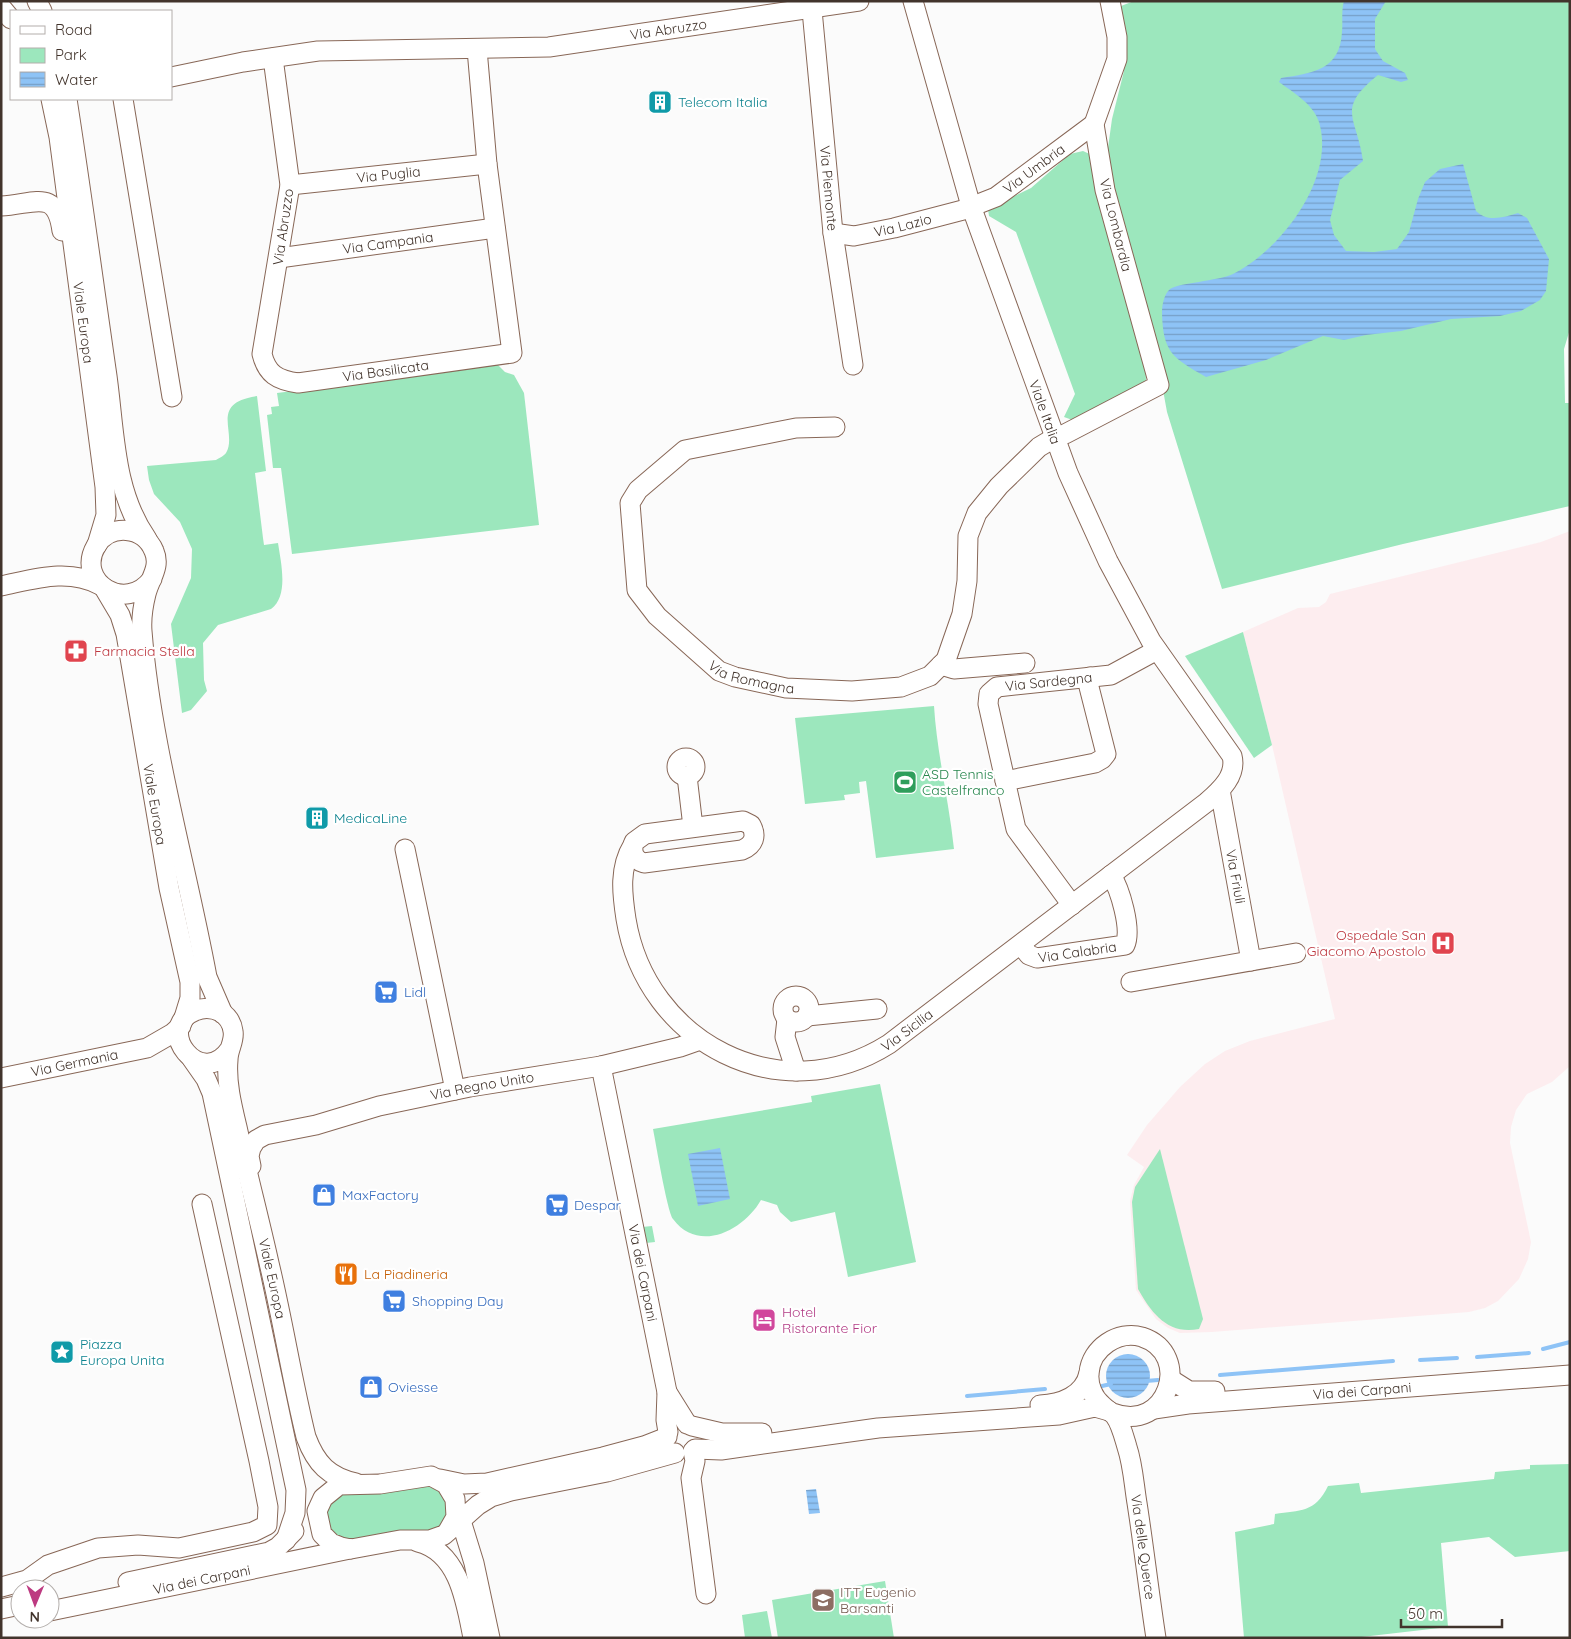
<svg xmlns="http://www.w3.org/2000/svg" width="1571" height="1639" viewBox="0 0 1571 1639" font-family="Quicksand,sans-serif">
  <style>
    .medical { fill: #fdedef }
    .green { fill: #9ce7bd }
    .water { fill: url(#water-rules) }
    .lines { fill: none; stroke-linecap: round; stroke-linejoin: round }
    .stream { stroke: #8ec3f6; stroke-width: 4 }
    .minor-casing { stroke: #886757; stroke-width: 21 }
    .minor { stroke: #fff; stroke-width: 19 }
    .labels { text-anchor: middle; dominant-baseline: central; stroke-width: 4.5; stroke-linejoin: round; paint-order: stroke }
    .street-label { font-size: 14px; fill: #42342c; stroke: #fff }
    .culture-label { font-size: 14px; fill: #0d838f; stroke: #fff; text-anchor: start }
    .health-label { font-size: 14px; fill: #be3a42; stroke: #fff; text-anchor: start }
    .leisure-label { font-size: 14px; fill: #27864d; stroke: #fff; text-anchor: start }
    .shop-label { font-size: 14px; fill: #366cbe; stroke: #fff; text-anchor: start }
    .food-label { font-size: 14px; fill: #c56008; stroke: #fff; text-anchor: start }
    .hotel-label { font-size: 14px; fill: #b23c85; stroke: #fff; text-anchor: start }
    .education-label { font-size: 14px; fill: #785e54; stroke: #fff; text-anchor: start }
  </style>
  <defs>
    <pattern id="water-rules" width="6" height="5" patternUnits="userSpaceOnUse" patternTransform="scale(1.25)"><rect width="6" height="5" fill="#8ec3f6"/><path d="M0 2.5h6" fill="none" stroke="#769fc7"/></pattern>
  </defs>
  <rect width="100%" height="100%" fill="#fbfbfb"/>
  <!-- medical -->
  <polygon class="medical" points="1570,531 1570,1066 1552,1082 1527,1094 1516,1110 1511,1127 1510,1143 1531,1242 1528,1259 1519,1279 1498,1301 1485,1308 1469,1312 1212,1332 1180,1333 1168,1328 1156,1319 1136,1290 1130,1201 1134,1185 1144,1167 1127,1155 1147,1125 1180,1087 1205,1064 1225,1051 1250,1041 1335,1019 1272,745 1243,632 1298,608 1319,607 1326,602 1330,594 1541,542"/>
  <!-- green -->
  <g class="green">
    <polygon points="1134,1 1570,1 1570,329 1564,349 1565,403 1570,403 1570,506 1403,544 1222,589 1167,412 1163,390 1126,255 1107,155 1112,119 1124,71 1121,6"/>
    <polygon points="1083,151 1094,156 1145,356 1146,380 1142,391 1078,422 1064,417 1075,394 1016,232 989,216 988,209 1031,188 1070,154"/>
    <polygon points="498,365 505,372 514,375 524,393 539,525 292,554 281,468 273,468 267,415 272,414 271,407 279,406 277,393"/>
    <path d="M257,396l9,75 -11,2 8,65 1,7 14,-2c3,20 11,53 -7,66l-53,16 -15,18 1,37 3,11 -16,19 -9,3 -11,-89 20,-46 1,-29 -12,-27 -26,-28 -5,-14 -2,-14 69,-6c3,-2 8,-4 10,-7 12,-20 -18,-50 31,-57z"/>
    <polygon points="1243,632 1272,745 1254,758 1185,656"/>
    <path d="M934,706c3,48 15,95 20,143l-78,9 -10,-77 -7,1 1,11 -16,2 1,5 -40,4 -10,-86z"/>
    <path d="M880,1084l36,178 -68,15 -13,-65 -44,10 -11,-10 -3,-7 -16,-5c-17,30 -62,54 -88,19 -6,-9 -17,-75 -20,-90l159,-27 -1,-6z"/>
    <path d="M1160,1149l43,170 -4,10c-31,6 -47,-15 -61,-40l-6,-87 3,-15z"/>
    <polygon points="652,1226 655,1242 646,1243 642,1227"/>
    <path d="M1570,1464v87l-55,6 -26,-20 -48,6 7,84 -95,11h-109l-9,-106 39,-8 1,-10c25,-4 40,-1 53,-28l31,-3 2,10 133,-14 1,-7 35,-3v-4z"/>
    <path d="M418,1485c30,2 41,27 16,46l-84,9 -17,-6 -7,-12 1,-14 13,-14z"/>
    <polygon points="885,1581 894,1638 778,1638 772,1600"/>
    <polygon points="767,1611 772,1638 745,1638 742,1615"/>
  </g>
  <!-- water -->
  <g class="water">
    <path d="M1344,1h42l-11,18v30l8,12 22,12 3,7 -7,2 -23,-7c-43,35 -21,41 -15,86l-23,19 -10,40 4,15 12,16 28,1 23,-3 12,-17 9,-33 7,-17 15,-13 23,-5 13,47c12,12 28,6 42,2l9,5 22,41 -3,32 -6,9 -19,11 -21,5 -49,3 -50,12 -35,4 -22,5 -21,-4 -57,24 -60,17c-33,-19 -43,-24 -44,-64 0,-8 2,-19 8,-24 8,-6 48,-8 63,-15 48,-24 103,-96 86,-152 -6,-18 -25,-29 -40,-40l2,-4c32,-5 59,-8 61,-46 1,-10 -1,-21 2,-31z"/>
    <polygon points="720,1148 730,1199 698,1206 688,1154"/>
    <circle cx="1128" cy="1376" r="22"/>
    <polygon points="816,1489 820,1513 809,1514 806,1490"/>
  </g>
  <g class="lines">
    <!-- stream -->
    <g class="stream">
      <polyline points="1543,1349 1570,1342"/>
      <polyline points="1477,1357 1529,1353"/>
      <polyline points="1420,1360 1457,1358"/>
      <polyline points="1220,1375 1393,1361"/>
      <polyline points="1146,1381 1158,1380"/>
      <polyline points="1102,1386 1111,1384"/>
      <polyline points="967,1396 1045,1389"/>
    </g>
    <!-- minor casing -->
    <g class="minor-casing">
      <g id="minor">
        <polyline points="37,1 42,11"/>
        <polyline points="1,7 11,19"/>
        <path id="s1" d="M812,10l21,223 20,132"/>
        <path id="s2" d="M273,58l17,127 -28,169c5,20 15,26 36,29l214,-30 -25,-189 -10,-115"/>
        <path id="s3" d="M171,77l72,-15 75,-11 231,-4 310,-46"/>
        <path id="s4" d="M51,99l8,38 46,350 1,28 -9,30"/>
        <path d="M67,99c14,90 26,180 39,270 9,58 6,120 41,170"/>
        <polyline points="123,99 172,397"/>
        <path id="s5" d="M290,185l197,-21"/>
        <path d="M1,206c32,-1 55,-19 61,25"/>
        <path id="s6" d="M833,233l21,3 40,-8 69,-18 33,-13 98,-73"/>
        <path id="s7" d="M279,258l216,-30"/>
        <path id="s8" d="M835,427l-39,1 -111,22 -47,40 -8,13 7,87 20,26 62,55 16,6 51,11 66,3 49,-4 29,-11 16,-16 16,-46 5,-33 1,-45 9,-23 22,-27 40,-39 15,-9"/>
        <polyline points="1065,434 1159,385 1105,190 1094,124 1117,59 1117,37 1110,1"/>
        <path d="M152,579c-26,35 -77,3 -56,-33 14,-23 48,-20 58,5 7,16 -4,27 -8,43 -3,12 -5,24 -4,37 9,114 44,233 65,346l16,37"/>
        <path d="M1,586c34,-7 67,-18 99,-1"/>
        <path id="s9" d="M104,588l16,27 6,19 43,254 21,94v16l-7,23"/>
        <polyline points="941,665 954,669 1025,663"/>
        <circle cx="686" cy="767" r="9"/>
        <polyline points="687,776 693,827"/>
        <polyline points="1005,781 1095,763 1102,759 1106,754 1089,687 1090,677"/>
        <path id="s10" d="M1220,790l31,171"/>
        <path d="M743,821l8,4c6,11 3,20 -9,25l-98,13c-10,-3 -13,-11 -10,-21l11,-8z"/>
        <path id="s11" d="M633,845c-14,23 -11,48 -7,74 20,123 154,194 263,125l318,-242c14,-12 30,-27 25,-46l-81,-115 -43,-80 -40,-88 -97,-267 -58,-205"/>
        <polyline points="405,849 455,1090"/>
        <path id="s12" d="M1072,905l-56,-76 -28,-125 1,-10 8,-7 114,-12 46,-25"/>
        <path id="s13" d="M1021,945l8,10 8,3 88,-13c7,-16 -5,-56 -14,-70"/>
        <polyline points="1131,982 1296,953"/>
        <circle cx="796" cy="1009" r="13"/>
        <polyline points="807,1016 877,1009"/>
        <polyline points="787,1019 785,1037 796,1071"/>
        <path id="s14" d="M230,1049c-29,42 -77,-21 -35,-38 9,-4 18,-3 26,1 6,4 11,11 12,19 2,10 -5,18 -5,29 -2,22 4,46 9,67 10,46 22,91 32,136 14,58 23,117 37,174 10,27 23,40 50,46"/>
        <polyline points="192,1059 206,1079 212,1093 296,1490 295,1513 286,1540"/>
        <path id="s15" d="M601,1066l66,326 -1,28 2,12"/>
        <path id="s16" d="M1,1078l146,-30 26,-15 8,-7"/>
        <path id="s17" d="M251,1166l-2,-10 2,-8 5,-8 9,-5 51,-10 63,-19 91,-19 131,-21 79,-19 20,-7"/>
        <polyline points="1170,1379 1189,1391 1215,1391"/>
        <polyline points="667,1392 687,1424"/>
        <path d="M1040,1405c21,-1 44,-9 49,-32"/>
        <path id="s18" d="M1154,1409l34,-5 382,-29"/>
        <path id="s19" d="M1113,1413c54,21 81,-59 29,-76 -24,-7 -51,11 -53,36 -1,12 4,25 14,33 4,4 9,6 12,10 6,8 9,21 12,31 6,18 7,38 10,56 7,45 12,90 19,135"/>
        <polyline points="692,1426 722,1433 762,1433"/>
        <polyline points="695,1449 721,1450 878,1428 1059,1415 1095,1407 1109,1411"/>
        <polyline points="693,1451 695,1461 691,1478 706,1594"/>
        <polyline points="440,1479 464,1484 487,1483 603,1457 644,1446 667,1437"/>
        <polyline points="458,1511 474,1563 490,1638"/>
        <polyline points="448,1531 456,1517 455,1499 446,1484 431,1476 380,1484 339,1485 323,1498 317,1511 322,1534 331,1543 341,1547 351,1549 400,1540 430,1540 444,1535 478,1505 491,1497 511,1491 607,1472 675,1453"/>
        <path d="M418,1542c41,10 48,60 55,96"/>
        <polyline points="128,1582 269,1552 278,1547 294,1531"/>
        <polyline points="1,1587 27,1580 48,1565 98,1548 138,1545 179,1548 253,1532 267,1525 268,1507 259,1461 202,1204"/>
        <polyline points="1,1609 20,1605"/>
        <path id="s20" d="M50,1611l300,-62"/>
      </g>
    </g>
    <!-- minor -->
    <use href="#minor" class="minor"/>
  </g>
  <!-- icons -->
  <defs>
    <g id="building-square" transform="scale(1.25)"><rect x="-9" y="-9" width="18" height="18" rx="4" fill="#0f9aa8" stroke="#fff"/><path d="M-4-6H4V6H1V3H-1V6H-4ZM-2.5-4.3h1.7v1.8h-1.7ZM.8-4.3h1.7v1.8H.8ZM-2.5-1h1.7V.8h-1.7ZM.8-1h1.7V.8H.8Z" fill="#fff"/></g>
    <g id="pharmacy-square" transform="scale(1.25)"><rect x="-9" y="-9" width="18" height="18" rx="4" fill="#e0444e" stroke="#fff"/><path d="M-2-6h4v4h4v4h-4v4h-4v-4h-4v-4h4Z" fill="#fff"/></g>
    <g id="stadium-square" transform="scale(1.25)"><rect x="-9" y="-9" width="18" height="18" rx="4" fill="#2e9e5b" stroke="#fff"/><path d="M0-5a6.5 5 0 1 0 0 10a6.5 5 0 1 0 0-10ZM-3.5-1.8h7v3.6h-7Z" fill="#fff"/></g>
    <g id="hospital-square" transform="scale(1.25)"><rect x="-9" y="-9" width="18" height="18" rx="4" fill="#e0444e" stroke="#fff"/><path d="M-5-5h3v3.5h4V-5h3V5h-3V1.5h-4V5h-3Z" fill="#fff"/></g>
    <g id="supermarket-square" transform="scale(1.25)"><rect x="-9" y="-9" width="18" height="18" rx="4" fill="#3f7fe0" stroke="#fff"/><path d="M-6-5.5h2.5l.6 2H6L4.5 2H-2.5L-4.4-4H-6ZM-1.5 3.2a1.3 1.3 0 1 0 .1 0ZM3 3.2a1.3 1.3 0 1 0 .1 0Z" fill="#fff"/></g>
    <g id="shop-square" transform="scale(1.25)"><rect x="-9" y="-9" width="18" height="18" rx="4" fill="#3f7fe0" stroke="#fff"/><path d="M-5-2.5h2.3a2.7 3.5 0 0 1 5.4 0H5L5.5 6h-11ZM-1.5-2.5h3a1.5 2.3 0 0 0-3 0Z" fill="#fff"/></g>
    <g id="restaurant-square" transform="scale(1.25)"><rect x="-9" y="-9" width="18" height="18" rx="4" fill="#e8710a" stroke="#fff"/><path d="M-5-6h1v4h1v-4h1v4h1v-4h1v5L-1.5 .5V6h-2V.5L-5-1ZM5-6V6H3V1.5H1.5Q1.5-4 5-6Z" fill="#fff"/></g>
    <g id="hotel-square" transform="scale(1.25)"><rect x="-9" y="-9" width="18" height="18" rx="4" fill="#d1479c" stroke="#fff"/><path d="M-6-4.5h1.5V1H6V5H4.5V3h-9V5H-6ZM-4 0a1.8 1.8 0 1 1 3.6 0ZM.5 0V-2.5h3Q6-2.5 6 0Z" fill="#fff"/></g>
    <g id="sight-square" transform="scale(1.25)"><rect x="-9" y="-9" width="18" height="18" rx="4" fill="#0f9aa8" stroke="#fff"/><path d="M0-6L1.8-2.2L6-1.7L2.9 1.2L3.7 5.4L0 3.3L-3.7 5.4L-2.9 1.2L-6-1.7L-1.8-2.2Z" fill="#fff"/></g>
    <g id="school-square" transform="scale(1.25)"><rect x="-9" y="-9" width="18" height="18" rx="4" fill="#8d6e63" stroke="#fff"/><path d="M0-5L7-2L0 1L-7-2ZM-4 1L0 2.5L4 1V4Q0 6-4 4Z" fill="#fff"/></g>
  </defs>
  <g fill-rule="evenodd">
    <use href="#building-square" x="660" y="102"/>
    <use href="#pharmacy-square" x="76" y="651"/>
    <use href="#stadium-square" x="905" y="782"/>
    <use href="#building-square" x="317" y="818"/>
    <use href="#hospital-square" x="1443" y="943"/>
    <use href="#supermarket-square" x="386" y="992"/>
    <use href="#shop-square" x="324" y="1195"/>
    <use href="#supermarket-square" x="557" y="1205"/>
    <use href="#restaurant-square" x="346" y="1274"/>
    <use href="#supermarket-square" x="394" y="1301"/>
    <use href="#hotel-square" x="764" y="1320"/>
    <use href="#sight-square" x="62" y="1352"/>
    <use href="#shop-square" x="371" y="1387"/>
    <use href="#school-square" x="823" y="1600"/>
  </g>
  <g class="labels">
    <!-- street labels -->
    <g class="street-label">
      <text stroke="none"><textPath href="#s3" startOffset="501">Via Abruzzo</textPath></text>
      <text stroke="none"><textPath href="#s6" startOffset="216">Via Umbria</textPath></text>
      <text stroke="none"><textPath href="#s5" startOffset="99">Via Puglia</textPath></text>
      <text stroke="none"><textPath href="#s1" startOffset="179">Via Piemonte</textPath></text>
      <text transform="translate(1116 225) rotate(76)">Via Lombardia</text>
      <text stroke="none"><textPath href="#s6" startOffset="71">Via Lazio</textPath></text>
      <text transform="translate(283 227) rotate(-82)">Via Abruzzo</text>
      <text stroke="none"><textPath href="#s7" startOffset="110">Via Campania</textPath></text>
      <text stroke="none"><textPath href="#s4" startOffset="226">Viale Europa</textPath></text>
      <text stroke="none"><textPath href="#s2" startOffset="438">Via Basilicata</textPath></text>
      <text transform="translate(1045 412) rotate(70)">Viale Italia</text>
      <text stroke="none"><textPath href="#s8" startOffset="465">Via Romagna</textPath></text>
      <text stroke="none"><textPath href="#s12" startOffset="295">Via Sardegna</textPath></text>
      <text stroke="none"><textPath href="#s9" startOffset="224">Viale Europa</textPath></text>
      <text stroke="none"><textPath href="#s10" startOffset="88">Via Friuli</textPath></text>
      <text stroke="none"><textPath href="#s13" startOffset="62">Via Calabria</textPath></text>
      <text stroke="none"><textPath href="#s11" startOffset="444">Via Sicilia</textPath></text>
      <text stroke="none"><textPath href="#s16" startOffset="75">Via Germania</textPath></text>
      <text stroke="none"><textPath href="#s17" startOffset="261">Via Regno Unito</textPath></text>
      <text stroke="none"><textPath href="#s15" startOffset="211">Via dei Carpani</textPath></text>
      <text stroke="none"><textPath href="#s14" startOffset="406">Viale Europa</textPath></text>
      <text stroke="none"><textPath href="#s18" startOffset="209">Via dei Carpani</textPath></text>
      <text stroke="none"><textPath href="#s19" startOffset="392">Via delle Querce</textPath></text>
      <text stroke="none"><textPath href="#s20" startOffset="155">Via dei Carpani</textPath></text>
    </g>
    <!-- culture labels -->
    <g class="culture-label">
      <text x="678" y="102">Telecom Italia</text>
      <text x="334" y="818">MedicaLine</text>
      <text x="80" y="1344">Piazza<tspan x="80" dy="16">Europa Unita</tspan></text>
    </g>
    <!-- health labels -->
    <g class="health-label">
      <text x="94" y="651">Farmacia Stella</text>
      <text x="1426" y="935" text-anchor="end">Ospedale San<tspan x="1426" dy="16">Giacomo Apostolo</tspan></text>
    </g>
    <!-- leisure labels -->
    <g class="leisure-label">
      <text x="922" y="774">ASD Tennis<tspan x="922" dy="16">Castelfranco</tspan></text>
    </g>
    <!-- shop labels -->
    <g class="shop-label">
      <text x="404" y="992">Lidl</text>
      <text x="342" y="1195">MaxFactory</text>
      <text x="574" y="1205">Despar</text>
      <text x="412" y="1301">Shopping Day</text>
      <text x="388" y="1387">Oviesse</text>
    </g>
    <!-- food labels -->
    <g class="food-label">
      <text x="364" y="1274">La Piadineria</text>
    </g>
    <!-- hotel labels -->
    <g class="hotel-label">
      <text x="782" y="1312">Hotel<tspan x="782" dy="16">Ristorante Fior</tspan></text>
    </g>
    <!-- education labels -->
    <g class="education-label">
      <text x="840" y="1592">ITT Eugenio<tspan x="840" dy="16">Barsanti</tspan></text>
    </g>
  </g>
  <!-- border -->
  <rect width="1571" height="1639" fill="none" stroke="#42342c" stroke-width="5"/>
  <!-- legend -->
  <rect x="10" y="10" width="162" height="90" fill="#ffffff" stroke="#b3aeab"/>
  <rect x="20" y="26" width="25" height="8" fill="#ffffff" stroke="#b3aeab"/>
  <text x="55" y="35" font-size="15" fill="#42342c">Road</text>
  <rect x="20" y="48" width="25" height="15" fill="#9ce7bd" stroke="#b3aeab"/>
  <text x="55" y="60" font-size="15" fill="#42342c">Park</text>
  <rect x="20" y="72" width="25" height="15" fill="url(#water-rules)" stroke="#b3aeab"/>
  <text x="55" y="85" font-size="15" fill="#42342c">Water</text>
  <!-- north arrow -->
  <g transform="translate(35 1604) rotate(181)"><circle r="24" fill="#ffffff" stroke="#b3aeab"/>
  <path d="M0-4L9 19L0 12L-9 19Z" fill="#bd3a81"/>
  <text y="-8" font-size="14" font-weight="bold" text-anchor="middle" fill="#42342c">N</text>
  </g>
  <!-- scale -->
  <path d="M1401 1619v8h101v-8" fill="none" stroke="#42342c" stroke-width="2.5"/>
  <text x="1408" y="1619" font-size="15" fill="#42342c" stroke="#ffffff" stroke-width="4" paint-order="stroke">50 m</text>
</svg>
